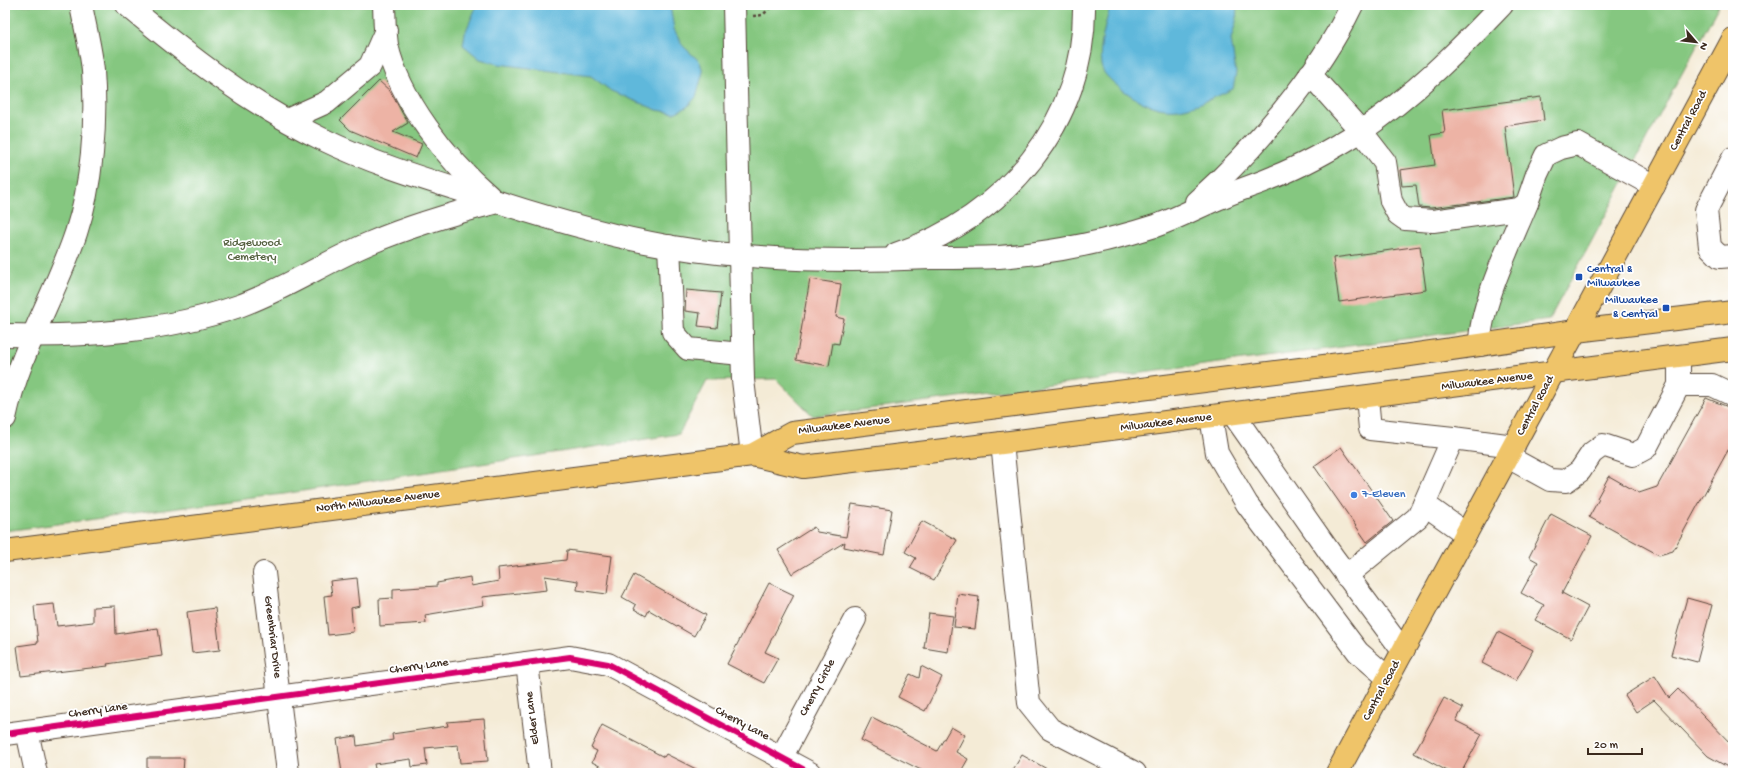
<svg xmlns="http://www.w3.org/2000/svg" width="1738" height="778" viewBox="0 0 1738 778" font-family="'Gochi Hand',sans-serif">
  <style>
    .green { fill: #85c780; stroke: #60784f }
    .water { fill: #5eb8db; stroke: #4c717c }
    .building { fill: #edb3a5 }
    .lines { fill: none; stroke-linecap: round; stroke-linejoin: round }
    .minor-casing { stroke: #57473a; stroke-width: 24 }
    .major-casing { stroke: #57473a; stroke-width: 24 }
    .path { stroke: #57473a; stroke-width: 2.5; stroke-dasharray: 3 3; stroke-linecap: butt }
    .minor { stroke: #fff; stroke-width: 22 }
    .major { stroke: #efc469; stroke-width: 22 }
    .cycleway-casing { stroke: #fff; stroke-width: 8 }
    .cycleway { stroke: #d6006c; stroke-width: 6 }
    .transit-dot { fill: #1a4fb4; stroke: #fff; stroke-width: 1.5 }
    .shop-dot { fill: #3f7fe0; stroke: #fff; stroke-width: 1.5 }
    .labels { text-anchor: middle; dominant-baseline: central; stroke-width: 3.5; stroke-linejoin: round; paint-order: stroke }
    .street-label { font-size: 12px; fill: #3b2a1e; stroke: #fff }
    .park-label { font-size: 12px; fill: #556140; stroke: #fff }
    .transit-label { font-size: 12px; fill: #164399; stroke: #fff; text-anchor: start }
    .shop-label { font-size: 12px; fill: #366cbe; stroke: #fff; text-anchor: start }
  </style>
  <rect width="100%" height="100%" fill="#fff"/>
  <filter id="ink" filterUnits="userSpaceOnUse"><feTurbulence type="fractalNoise" baseFrequency=".025" numOctaves="2"/><feDisplacementMap in="SourceGraphic" scale="8" xChannelSelector="R" yChannelSelector="G"/><feConvolveMatrix kernelMatrix="1 2 1 2 8 2 1 2 1" color-interpolation-filters="sRGB"/></filter>
  <filter id="wash" filterUnits="userSpaceOnUse"><feTurbulence type="fractalNoise" baseFrequency=".012" numOctaves="4" result="noise"/><feDisplacementMap in="SourceGraphic" scale="16" xChannelSelector="R" yChannelSelector="G"/><feGaussianBlur stdDeviation="0.9" result="paint"/><feColorMatrix in="noise" values="0 0 0 0 0 0 0 0 0 0 0 0 0 0 0 0 0 1.4 0 .05"/><feComposite in="paint" operator="in"/></filter>
  <g filter="url(#wash)">
    <rect width="100%" height="100%" fill="#f4ebd6"/>
    <!-- green -->
    <polygon class="green" points="5,5 1719,5 1549,320 813,416 776,379 707,381 679,434 283,494 5,531"/>
    <!-- water -->
    <g class="water">
      <polygon points="477,5 670,5 674,29 683,46 700,62 703,72 696,97 687,107 674,113 657,110 611,91 591,76 498,64 480,59 463,45 465,33"/>
      <path d="M1111,5h126l-1,17 -5,17 5,34 -3,16c-18,8 -35,17 -54,20 -25,3 -45,-10 -64,-25 -5,-5 -13,-11 -14,-19 -3,-15 5,-45 10,-60z"/>
    </g>
    <g id="blocks">
      <!-- building -->
      <g class="building">
        <polygon points="379,81 390,91 408,123 393,132 422,144 416,158 350,130 340,120"/>
        <polygon points="1541,97 1544,120 1505,126 1514,197 1431,208 1419,207 1416,185 1402,186 1400,170 1435,165 1431,135 1445,133 1442,110"/>
        <polygon points="1420,246 1426,290 1339,302 1333,258"/>
        <polygon points="810,279 841,284 836,317 844,319 839,344 833,343 829,366 796,360"/>
        <polygon points="686,290 721,293 717,328 698,326 700,313 685,311"/>
        <polygon points="1706,398 1733,409 1733,441 1673,551 1659,555 1589,517 1599,499 1597,498 1609,476 1639,493 1657,487"/>
        <polygon points="1341,447 1393,521 1367,542 1314,466"/>
        <polygon points="852,504 892,510 884,555 844,547 845,542 792,574 778,550 814,527 817,532 846,537"/>
        <polygon points="1551,514 1592,536 1562,593 1588,607 1571,639 1535,620 1544,605 1521,593 1538,562 1529,557"/>
        <polygon points="922,521 957,540 934,580 910,568 916,558 905,552"/>
        <polygon points="567,550 612,556 607,594 577,590 578,581 545,576 547,590 482,597 484,605 425,615 426,623 380,626 379,599 393,598 393,589 437,586 437,583 470,577 471,586 499,581 498,568 566,560"/>
        <polygon points="634,575 706,615 694,636 649,610 646,616 634,609 636,605 622,597"/>
        <polygon points="357,578 360,606 351,608 353,632 328,635 324,596 332,595 330,581"/>
        <polygon points="769,583 794,595 765,652 778,658 764,683 727,664"/>
        <polygon points="958,594 979,597 975,629 954,627"/>
        <polygon points="1687,598 1712,605 1697,662 1671,655"/>
        <polygon points="54,604 57,626 93,622 93,607 115,606 116,634 158,628 162,656 107,664 108,666 21,676 17,646 38,643 34,606"/>
        <polygon points="215,608 220,650 192,653 187,612"/>
        <polygon points="929,613 953,616 948,652 924,648"/>
        <polygon points="1498,632 1533,650 1516,681 1482,663"/>
        <polygon points="921,666 942,677 925,711 898,697 910,674 919,678"/>
        <polygon points="1655,676 1669,698 1678,689 1733,746 1733,770 1708,756 1654,700 1636,712 1625,695"/>
        <polygon points="1444,698 1463,708 1456,721 1482,734 1461,773 1451,773 1414,753"/>
        <polygon points="872,717 937,751 951,727 965,735 956,752 968,759 960,773 927,773 861,740"/>
        <polygon points="484,719 488,761 460,763 458,745 425,748 427,765 412,767 411,759 374,764 376,773 342,773 337,739 356,736 357,746 393,740 392,734 448,726 447,722"/>
        <polygon points="602,725 664,757 666,754 704,773 613,773 592,762 597,751 591,748"/>
        <polygon points="1022,755 1054,773 1011,773"/>
        <polygon points="147,758 184,758 183,773 147,773"/>
      </g>
    </g>
  </g>
  <g filter="url(#ink)">
    <use href="#blocks" fill-opacity="0" stroke="#57473a" stroke-width="1"/>
    <g class="lines">
      <!-- minor casing -->
      <g class="minor-casing">
        <g id="minor">
          <path d="M127,5c60,50 123,99 193,133 57,28 118,45 178,64 56,18 111,34 169,44 87,15 176,16 264,12 23,0 46,0 68,-1 52,-4 106,-15 156,-31 24,-8 46,-21 70,-30 16,-7 33,-12 49,-19 30,-12 60,-29 87,-46 52,-35 98,-81 141,-126"/>
          <path d="M384,5c0,13 1,27 3,40 12,54 61,116 102,151"/>
          <polyline points="734,5 743,380 752,455"/>
          <polyline points="1310,74 1361,131 1385,162 1391,201 1398,214 1405,219 1433,221 1519,209 1527,203 1537,174 1546,155 1561,148 1578,144 1654,186"/>
          <polyline points="287,120 327,102 370,66 386,30"/>
          <polyline points="1733,158 1706,210 1710,247 1720,257 1733,256"/>
          <path d="M1196,202c58,-52 122,-126 156,-197"/>
          <polyline points="669,246 673,332 688,349 742,354"/>
          <path d="M896,254c109,-36 190,-132 188,-249"/>
          <path d="M5,335c78,2 159,-3 234,-29 45,-16 86,-44 131,-63 40,-17 84,-30 127,-41"/>
          <path d="M1480,345c-1,-38 32,-105 47,-142"/>
          <polyline points="1679,385 1712,385 1733,395"/>
          <polyline points="1367,397 1370,429 1453,438"/>
          <polyline points="1233,414 1333,557 1403,651"/>
          <polyline points="1211,417 1217,453 1247,504 1358,652 1388,678"/>
          <path d="M5,418c14,-66 50,-122 71,-185 16,-48 21,-111 17,-162 -2,-22 -8,-44 -12,-66"/>
          <polyline points="1002,443 1029,703 1050,729 1135,773"/>
          <polyline points="1508,457 1550,480 1566,481 1580,471 1592,453 1603,445 1633,455 1646,448 1679,385 1679,356"/>
          <polyline points="1466,534 1424,504 1453,438 1514,446"/>
          <polyline points="264,573 288,773"/>
          <polyline points="1346,576 1418,517 1424,504"/>
          <polyline points="527,663 540,773"/>
          <polyline points="27,731 36,773"/>
          <polyline points="5,734 570,657 608,664 810,773"/>
          <polyline points="781,758 855,619"/>
        </g>
      </g>
      <!-- major casing -->
      <g class="major-casing">
        <g id="major">
          <polyline points="752,455 792,433 1403,356 1576,331 1733,312"/>
          <polyline points="5,551 752,455 803,467 1002,443 1733,349"/>
          <polyline points="1337,773 1733,39"/>
        </g>
      </g>
      <!-- path -->
      <polyline class="path" points="753,16 763,15 772,5"/>
      <!-- minor -->
      <use href="#minor" class="minor"/>
      <!-- major -->
      <use href="#major" class="major"/>
      <!-- cycleway casing -->
      <g class="cycleway-casing">
        <polyline id="cycleway" points="5,734 570,657 608,664 810,773"/>
      </g>
      <!-- cycleway -->
      <use href="#cycleway" class="cycleway"/>
    </g>
  </g>
  <!-- markers -->
  <g class="transit-dot">
    <rect x="1575" y="273" width="8" height="8" rx="2"/>
    <rect x="1662" y="304" width="8" height="8" rx="2"/>
  </g>
  <circle class="shop-dot" cx="1354" cy="495" r="4"/>
  <g class="labels">
    <!-- street labels -->
    <g class="street-label">
      <text transform="translate(1689 121) rotate(-62)">Central Road</text>
      <text transform="translate(1487 382) rotate(-7)">Milwaukee Avenue</text>
      <text transform="translate(1536 406) rotate(-62)">Central Road</text>
      <text transform="translate(1166 423) rotate(-7)">Milwaukee Avenue</text>
      <text transform="translate(844 426) rotate(-7)">Milwaukee Avenue</text>
      <text transform="translate(378 502) rotate(-7)">North Milwaukee Avenue</text>
      <text transform="translate(272 637) rotate(83)">Greenbriar Drive</text>
      <text transform="translate(419 667) rotate(-8)">Cherry Lane</text>
      <text transform="translate(818 688) rotate(-62)">Cherry Circle</text>
      <text transform="translate(1382 691) rotate(-62)">Central Road</text>
      <text transform="translate(98 711) rotate(-8)">Cherry Lane</text>
      <text transform="translate(533 718) rotate(-97)">Elder Lane</text>
      <text transform="translate(742 724) rotate(28)">Cherry Lane</text>
    </g>
    <!-- park labels -->
    <g class="park-label">
      <text x="252" y="244">Ridgewood<tspan x="252" dy="14">Cemetery</tspan></text>
    </g>
    <!-- transit labels -->
    <g class="transit-label">
      <text x="1587" y="270">Central &amp;<tspan x="1587" dy="14">Milwaukee</tspan></text>
      <text x="1658" y="301" text-anchor="end">Milwaukee<tspan x="1658" dy="14">&amp; Central</tspan></text>
    </g>
    <!-- shop labels -->
    <g class="shop-label">
      <text x="1362" y="495">7-Eleven</text>
    </g>
  </g>
  <!-- margin -->
  <rect width="1738" height="778" fill="none" stroke="#fff" stroke-width="20"/>
  <!-- north arrow -->
  <g transform="translate(1696 42) rotate(118)" stroke="#ffffff" stroke-width="3" paint-order="stroke">
  <path d="M0-3L7 15L0 10L-7 15Z" fill="#3b2a1e"/>
  <text y="-6" font-size="11" font-weight="bold" text-anchor="middle" fill="#3b2a1e">N</text>
  </g>
  <!-- scale -->
  <path d="M1588 748v6h54v-6" fill="none" stroke="#3b2a1e" stroke-width="2"/>
  <text x="1594" y="748" font-size="12" fill="#3b2a1e" stroke="#ffffff" stroke-width="3" paint-order="stroke">20 m</text>
</svg>
